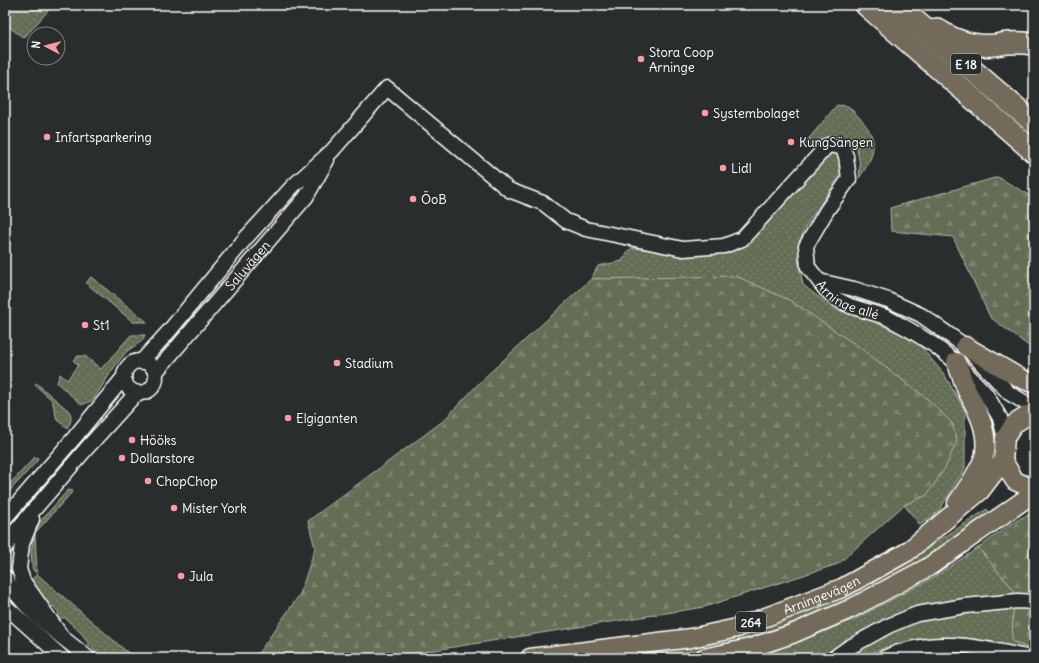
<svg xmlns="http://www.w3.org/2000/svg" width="1039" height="663" viewBox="0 0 1039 663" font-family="Delius,sans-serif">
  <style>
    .grass { fill: url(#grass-dots); stroke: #b2b6aa }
    .forest { fill: url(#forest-firs); stroke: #b2b6aa }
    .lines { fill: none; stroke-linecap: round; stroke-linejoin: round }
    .minor-casing { stroke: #fff; stroke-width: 17 }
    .major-casing { stroke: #fff; stroke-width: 21 }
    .highway-casing { stroke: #fff; stroke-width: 24 }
    .minor { stroke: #2a2d2e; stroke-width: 14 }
    .major { stroke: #736b5a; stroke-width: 18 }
    .highway { stroke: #736b5a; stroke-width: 21 }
    .poi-dot { fill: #ff9aa2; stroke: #2a2d2e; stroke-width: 1.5 }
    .labels { text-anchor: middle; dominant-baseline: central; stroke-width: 3; stroke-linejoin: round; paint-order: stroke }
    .shield { fill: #2a2d2e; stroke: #bfc0c0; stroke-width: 1 }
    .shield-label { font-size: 12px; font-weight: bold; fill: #fff }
    .poi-label { font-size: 13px; fill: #fff; stroke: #2a2d2e; text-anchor: start }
    .street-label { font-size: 13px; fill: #fff; stroke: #2a2d2e }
  </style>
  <defs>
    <pattern id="grass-dots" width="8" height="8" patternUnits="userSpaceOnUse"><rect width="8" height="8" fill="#646e55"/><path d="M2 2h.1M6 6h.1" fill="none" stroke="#7b846e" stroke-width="1.8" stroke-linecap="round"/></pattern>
    <pattern id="forest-firs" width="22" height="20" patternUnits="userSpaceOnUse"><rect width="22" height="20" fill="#646e55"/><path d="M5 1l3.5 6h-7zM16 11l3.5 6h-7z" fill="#7b846e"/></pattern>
  </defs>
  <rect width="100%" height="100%" fill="#2a2d2e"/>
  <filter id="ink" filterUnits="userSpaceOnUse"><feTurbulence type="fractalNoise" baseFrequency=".025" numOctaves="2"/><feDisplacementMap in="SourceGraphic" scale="8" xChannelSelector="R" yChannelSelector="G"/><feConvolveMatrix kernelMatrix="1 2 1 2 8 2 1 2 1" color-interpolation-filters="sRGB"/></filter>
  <g filter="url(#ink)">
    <!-- grass -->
    <g class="grass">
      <polygon points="5,5 53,5 24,38 5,24"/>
      <path d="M837,105l11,1c27,26 35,39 11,72l1,-12 -4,-22 -24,-9 -13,6 -5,7 -9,-5z"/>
      <polygon points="834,152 840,156 842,172 804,229 798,259 803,285 834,309 864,317 916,341 944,374 965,411 965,468 939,511 920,525 904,505 927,495 952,423 930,401 859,347 736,277 591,279 598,266 622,261 629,250 633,248 692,255 740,247 765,225 817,165 828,155"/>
      <polygon points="91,277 147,322 133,322 86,283"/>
      <polygon points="131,335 145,335 142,341 127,351 115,366 93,400 82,405 57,383 60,374 67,380 78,365 73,360 78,356 85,356 101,369"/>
      <path d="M36,383l33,28c4,7 2,11 -2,17l-10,-8 -5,-20 -17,-15z"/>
      <polygon points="35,457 38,458 37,461 5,496 5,489"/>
      <polygon points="68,490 73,491 35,533 37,574 134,658 101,658 89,645 83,635 64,617 58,621 57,617 59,613 53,606 50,609 29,583 37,574 33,570 32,565 31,550 37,525"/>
      <polygon points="987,509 991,516 894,578 851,599 792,623 728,645 648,658 606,658 658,651 747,633 790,618 843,595 893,571"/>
      <polygon points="978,548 1014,590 1014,597 969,601 853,641 827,658 756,658 853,620 931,579"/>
      <polygon points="1013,605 1014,642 1034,651 1034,652 992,642 940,637 884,648 861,658 841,658 911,621"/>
      <polygon points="937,652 950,653 979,658 900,658 908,655"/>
    </g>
    <!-- forest -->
    <g class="forest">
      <polygon points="998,177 1034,198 1034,350 990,317 953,237 891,231 890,208"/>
      <polygon points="736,276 791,301 859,347 930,401 952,423 957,441 945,468 927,495 904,505 838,564 704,607 385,658 255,658 300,594 315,548 308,521 443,421 483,379 591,279"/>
      <path d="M1034,513v138l-22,-10 2,-51 -36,-42c16,-11 38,-31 56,-35z"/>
    </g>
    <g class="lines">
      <!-- minor casing -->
      <g class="minor-casing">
        <g id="minor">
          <polyline points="819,281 854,289 888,300 921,315 965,346 1009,393 1034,408"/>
          <circle cx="140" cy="377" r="16"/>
          <path id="s1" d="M141,362l29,-32 75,-91 48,-53 39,-35 55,-63 122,102 34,13 23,18 20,8 97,20 41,-3 18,-7 86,-94 14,2 4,9 3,23 -22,31 -21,36 2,21 18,23 10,9 14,7 36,11 24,13 24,15 22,17 30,32 14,24 5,20"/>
          <path id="s2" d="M155,373l151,-176 21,-37"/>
          <polyline points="5,518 74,438 124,377"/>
          <polyline points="32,519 22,544 19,569 23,581 60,634"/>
          <polyline points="5,548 14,533 86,449 133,397 140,393"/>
          <path d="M5,577c18,33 54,57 83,81"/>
          <polyline points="5,606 63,658"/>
          <polyline points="834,658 848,648 888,626 917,614 965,606 1018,601 1034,602"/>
          <path d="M884,658c48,-23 96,-11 146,0"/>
        </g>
      </g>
      <!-- major casing -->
      <g class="major-casing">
        <g id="major">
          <polyline points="965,346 1020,378 1034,384"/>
          <path d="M956,362c4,9 7,20 11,29 10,19 21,38 18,61 -1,13 -21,40 -28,51"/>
          <polyline points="1003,461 1015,481 1034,489"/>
          <path id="s3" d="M530,658l161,-20 46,-10 105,-40 65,-36 73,-61 23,-30 2,-23 9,-14 14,-9 6,-1"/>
          <polyline points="704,658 750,648 792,634 850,609 927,568 1034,493"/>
        </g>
      </g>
      <!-- highway casing -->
      <g class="highway-casing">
        <g id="highway">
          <polyline points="866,5 1034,152"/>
          <polyline points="897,5 1034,123"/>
          <path d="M937,29c18,13 37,18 59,16 5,-1 9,-2 13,-2 8,-1 17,0 25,1"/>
        </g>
      </g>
      <!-- minor -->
      <use href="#minor" class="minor"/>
      <!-- major -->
      <use href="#major" class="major"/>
      <!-- highway -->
      <use href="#highway" class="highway"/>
    </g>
  </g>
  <!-- markers -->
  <g class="poi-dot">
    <circle cx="641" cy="59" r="4"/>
    <circle cx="705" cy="113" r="4"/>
    <circle cx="47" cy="137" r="4"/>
    <circle cx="791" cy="142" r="4"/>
    <circle cx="723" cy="168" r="4"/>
    <circle cx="413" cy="199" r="4"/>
    <circle cx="85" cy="325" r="4"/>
    <circle cx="337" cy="363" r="4"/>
    <circle cx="288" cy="418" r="4"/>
    <circle cx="132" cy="440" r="4"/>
    <circle cx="122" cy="458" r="4"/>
    <circle cx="148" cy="481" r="4"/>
    <circle cx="174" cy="508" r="4"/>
    <circle cx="181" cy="576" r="4"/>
  </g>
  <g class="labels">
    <!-- shield labels -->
    <g class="shield">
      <rect x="951" y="54" width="30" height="20" rx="3"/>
      <rect x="736" y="612" width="30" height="20" rx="3"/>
    </g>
    <g class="shield-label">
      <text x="966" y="64">E 18</text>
      <text x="751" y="622">264</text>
    </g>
    <!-- poi labels -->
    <g class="poi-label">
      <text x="649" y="52">Stora Coop<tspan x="649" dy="15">Arninge</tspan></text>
      <text x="713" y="113">Systembolaget</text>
      <text x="55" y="137">Infartsparkering</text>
      <text x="799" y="142">KungSängen</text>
      <text x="731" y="168">Lidl</text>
      <text x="421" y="199">ÖoB</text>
      <text x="93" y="325">St1</text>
      <text x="345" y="363">Stadium</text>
      <text x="296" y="418">Elgiganten</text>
      <text x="140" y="440">Hööks</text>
      <text x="130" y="458">Dollarstore</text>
      <text x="156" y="481">ChopChop</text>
      <text x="182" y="508">Mister York</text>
      <text x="189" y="576">Jula</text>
    </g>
    <!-- street labels -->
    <g class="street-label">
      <text stroke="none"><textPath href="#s2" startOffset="142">Saluvägen</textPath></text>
      <text stroke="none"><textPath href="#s1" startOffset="1103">Arninge allé</textPath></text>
      <text stroke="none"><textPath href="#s3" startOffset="300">Arningevägen</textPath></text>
    </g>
  </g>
  <!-- margin -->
  <rect width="1039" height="663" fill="none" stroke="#2a2d2e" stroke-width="20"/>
  <rect x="10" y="10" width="1019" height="643" fill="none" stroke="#fff" stroke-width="1.5" filter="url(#ink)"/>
  <!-- north arrow -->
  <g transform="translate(46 46) rotate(277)"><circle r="19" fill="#2a2d2e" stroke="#7f8182"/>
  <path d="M0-3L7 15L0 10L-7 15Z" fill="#ff9aa2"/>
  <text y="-6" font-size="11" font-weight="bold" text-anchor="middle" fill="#ffffff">N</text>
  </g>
</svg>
